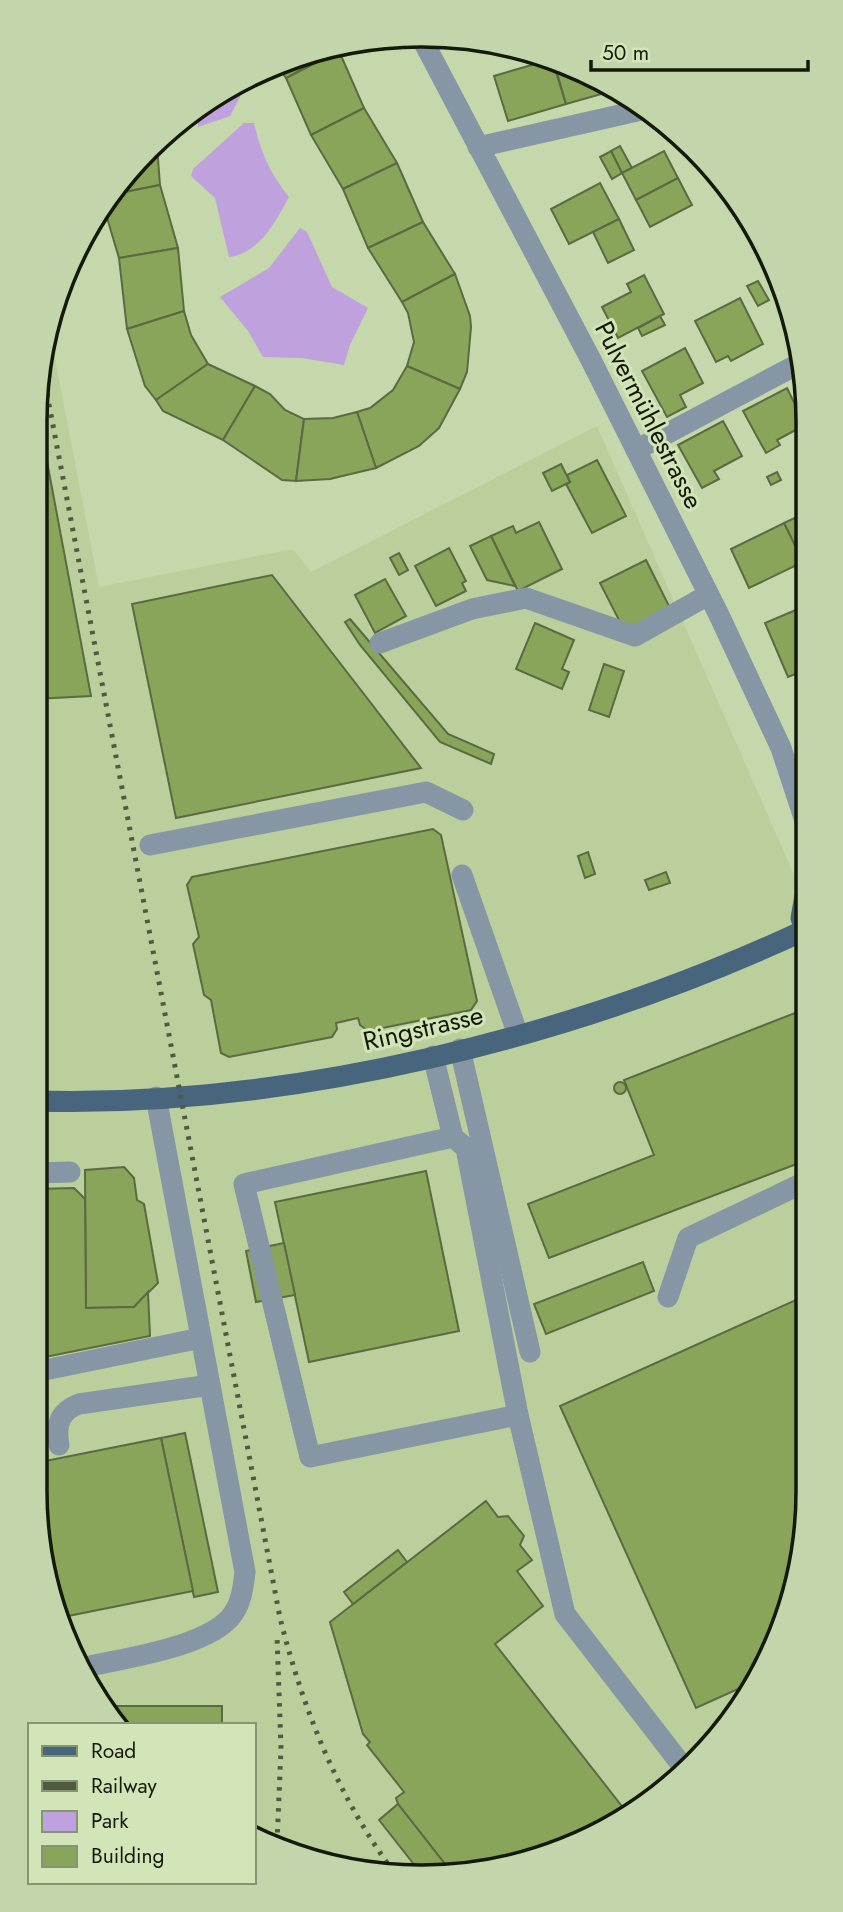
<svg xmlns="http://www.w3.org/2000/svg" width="843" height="1912" viewBox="0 0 843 1912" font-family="Jost,sans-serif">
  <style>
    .built { fill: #bacf9c }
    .green { fill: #bea1dd }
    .building { fill: #88a55a; stroke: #5a6a42; stroke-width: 2 }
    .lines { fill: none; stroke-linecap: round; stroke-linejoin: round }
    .minor { stroke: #8696a4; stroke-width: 21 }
    .major { stroke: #48657e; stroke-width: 21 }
    .rail { stroke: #4f5a40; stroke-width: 5; stroke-dasharray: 3.5 7; stroke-linecap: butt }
    .labels { text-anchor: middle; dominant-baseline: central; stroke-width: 6; stroke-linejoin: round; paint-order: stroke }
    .street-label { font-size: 26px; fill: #141a0a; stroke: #d2e5b8 }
    .rim { fill: none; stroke: #141a0a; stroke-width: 3.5 }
  </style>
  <rect width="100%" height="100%" fill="#c5d8ac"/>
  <!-- built -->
  <polygon class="built" points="50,333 99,587 293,549 311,572 597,426 806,902 808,1490 787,1615 712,1745 614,1825 472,1874 346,1870 254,1835 254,1725 119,1725 56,1615 35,1490 35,421"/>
  <!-- green -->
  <g class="green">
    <polygon points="245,79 249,80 230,116 198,127 198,115"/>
    <path d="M244,123h10c7,30 16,50 35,74 -13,24 -30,57 -60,60l-14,-59 -24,-22 2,-7z"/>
    <polygon points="300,228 307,232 332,287 368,308 350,345 344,365 302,358 263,357 248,331 220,297 269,268"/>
  </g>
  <!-- building -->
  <g class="building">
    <polygon points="339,51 364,108 311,135 286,78"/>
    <polygon points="330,53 286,78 278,67"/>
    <polygon points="552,59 566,104 508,121 494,76"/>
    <polygon points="553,59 612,91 566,104"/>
    <polygon points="364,108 397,163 343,189 311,135"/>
    <polygon points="157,146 160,185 115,194 131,166"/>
    <polygon points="620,146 632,168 622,173 611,151"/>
    <polygon points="611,151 622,173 612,179 600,157"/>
    <polygon points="664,151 678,178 636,200 622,173"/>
    <polygon points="397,163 423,222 368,248 343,189"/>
    <polygon points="678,178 692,205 650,227 636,200"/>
    <polygon points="600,183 619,219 569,244 551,209"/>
    <polygon points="160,185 178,248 119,258 105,211 115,194"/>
    <polygon points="619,219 634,250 608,263 593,232"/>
    <polygon points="423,222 455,274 402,302 368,248"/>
    <polygon points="761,244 778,273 780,289 757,246"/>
    <polygon points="178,248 184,311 127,329 119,258"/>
    <polygon points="455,274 470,316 471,327 467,372 460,389 407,366 414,342 408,313 402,302"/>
    <polygon points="644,275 664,314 618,338 602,307 631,292 627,284"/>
    <polygon points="758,281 769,300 758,306 747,286"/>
    <polygon points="740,298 763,344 731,361 728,356 716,362 695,321"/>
    <polygon points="184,311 191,335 208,364 156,400 145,386 127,329"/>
    <polygon points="660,316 665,325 642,336 638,328"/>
    <polygon points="685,348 703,383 680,395 686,407 667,417 642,371"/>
    <polygon points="208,364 255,386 223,440 163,411 156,400"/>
    <polygon points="407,366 460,389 439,428 419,446 376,468 357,412 370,408 393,390"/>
    <polygon points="255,386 270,394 285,410 304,419 296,481 282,480 223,440"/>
    <polygon points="787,388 805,425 777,440 780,445 766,453 743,411"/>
    <polygon points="37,408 91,696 35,699"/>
    <polygon points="357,412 376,468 330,479 296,481 304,419 333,418"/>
    <polygon points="723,421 742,456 714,471 719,479 702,488 678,445"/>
    <polygon points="597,460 626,516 592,533 566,484 570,482 567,475"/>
    <polygon points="561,464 570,482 552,491 543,473"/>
    <polygon points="777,472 781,480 771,485 767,477"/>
    <polygon points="805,513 805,561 803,562 784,523"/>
    <polygon points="539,522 562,569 518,591 491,536 513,526 516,533"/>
    <polygon points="784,523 803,562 749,588 731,549"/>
    <polygon points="491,536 515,586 487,580 470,546"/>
    <polygon points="449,548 466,581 462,583 466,591 436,606 415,566"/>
    <polygon points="399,553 408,570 399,575 390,558"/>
    <polygon points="646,560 670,608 634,626 620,622 600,583"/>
    <polygon points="272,575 421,768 176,818 132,604"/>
    <polygon points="385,579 406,616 375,633 355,595"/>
    <polygon points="805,606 806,670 788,677 765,623"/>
    <polygon points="350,619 448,734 494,754 491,764 440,742 360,645 345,622"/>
    <polygon points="535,623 574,640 562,669 569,672 562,689 516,669"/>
    <polygon points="604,664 624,671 609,717 589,710"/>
    <polygon points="433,829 441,835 477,1001 471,1010 368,1031 360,1025 358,1018 336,1023 337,1029 332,1037 229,1057 221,1053 211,1000 204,995 193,944 199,937 187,885 192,877"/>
    <polygon points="588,852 595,874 585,878 578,856"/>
    <polygon points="666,872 670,883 649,890 645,880"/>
    <polygon points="807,1011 807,1044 795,1015"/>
    <polygon points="795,1013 807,1044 807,1160 549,1258 528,1204 654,1155 624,1080"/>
    <circle cx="620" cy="1088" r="6"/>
    <polygon points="124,1167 134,1178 137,1200 144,1204 158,1283 134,1307 86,1308 85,1170"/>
    <polygon points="426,1171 459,1331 309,1362 275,1202"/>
    <polygon points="74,1188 85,1199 86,1308 134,1307 148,1292 150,1336 35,1359 35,1189"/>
    <polygon points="284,1243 295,1295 256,1302 246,1251"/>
    <polygon points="643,1262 654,1291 546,1334 534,1304"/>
    <polygon points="807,1295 808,1490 787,1615 747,1685 696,1708 560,1406"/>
    <polygon points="185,1433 218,1592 194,1597 161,1438"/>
    <polygon points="161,1438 193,1591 63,1617 35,1478 35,1463"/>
    <polygon points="486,1501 498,1517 508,1516 524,1536 520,1545 532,1560 517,1571 543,1606 495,1644 628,1814 614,1825 472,1874 452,1873 398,1804 396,1798 404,1792 367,1745 370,1742 363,1734 330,1622"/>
    <polygon points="398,1550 407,1562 353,1604 344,1592"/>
    <polygon points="108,1706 222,1706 222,1725 119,1725"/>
    <polygon points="398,1804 452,1873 420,1872 379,1820"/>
  </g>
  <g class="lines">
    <!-- minor -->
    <g class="minor">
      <polyline points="422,39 590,358 719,615 781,748 806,824"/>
      <polyline points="478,147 646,109"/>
      <polyline points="636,450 802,362"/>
      <polyline points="380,643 472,609 526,598 635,636 708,595"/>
      <polyline points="150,845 426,792 463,810"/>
      <polyline points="462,875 518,1035"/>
      <polyline points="460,1049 530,1352"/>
      <polyline points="433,1056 453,1137 466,1148 518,1415 310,1457 244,1184 453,1137"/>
      <polyline points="35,1173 70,1172"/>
      <polyline points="668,1297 688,1238 807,1181"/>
      <polyline points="35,1372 201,1338"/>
      <polyline points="518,1415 565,1614 684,1768"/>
      <path d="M59,1445c-4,-20 1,-34 20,-41l131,-19"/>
      <path d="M86,1667c38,-9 124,-20 147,-53 9,-13 10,-27 12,-42l-89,-475"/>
    </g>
    <!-- major -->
    <g class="major">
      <polyline points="806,890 801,918 806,932"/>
      <path d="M35,1101c254,7 541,-64 770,-171"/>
    </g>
    <!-- rail -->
    <g class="rail">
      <path d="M43,373l237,1245c23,91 57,177 113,253"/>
      <polyline points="277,1843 281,1749 277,1636"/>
    </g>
  </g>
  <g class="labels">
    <!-- street labels -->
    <g class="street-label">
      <text transform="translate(649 415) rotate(63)">Pulvermühlestrasse</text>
      <text transform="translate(423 1028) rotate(-13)">Ringstrasse</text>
    </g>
  </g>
  <!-- crop -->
  <path d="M0 0H843V1912H0ZM421 47H422A374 374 0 0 1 796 421V1491A374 374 0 0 1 422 1865H421A374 374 0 0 1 47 1491V421A374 374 0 0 1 421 47Z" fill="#c3d5aa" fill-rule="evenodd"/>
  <path class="rim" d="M421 47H422A374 374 0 0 1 796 421V1491A374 374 0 0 1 422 1865H421A374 374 0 0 1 47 1491V421A374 374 0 0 1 421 47Z"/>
  <!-- legend -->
  <rect x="28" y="1723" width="228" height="161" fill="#d2e5b8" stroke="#869472" stroke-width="2"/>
  <rect x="42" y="1746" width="35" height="10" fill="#48657e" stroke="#869472" stroke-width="2"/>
  <text x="91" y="1758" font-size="21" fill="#141a0a">Road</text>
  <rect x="42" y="1781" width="35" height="10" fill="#4f5a40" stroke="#869472" stroke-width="2"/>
  <text x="91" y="1793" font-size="21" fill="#141a0a">Railway</text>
  <rect x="42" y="1811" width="35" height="21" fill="#bea1dd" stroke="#869472" stroke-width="2"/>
  <text x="91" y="1828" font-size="21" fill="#141a0a">Park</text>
  <rect x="42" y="1846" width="35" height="21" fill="#88a55a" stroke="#869472" stroke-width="2"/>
  <text x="91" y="1863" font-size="21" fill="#141a0a">Building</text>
  <!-- scale -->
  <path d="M591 60v10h217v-10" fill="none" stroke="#141a0a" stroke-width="3.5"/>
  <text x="602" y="60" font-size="21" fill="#141a0a" stroke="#d2e5b8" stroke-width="5" paint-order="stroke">50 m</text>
</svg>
